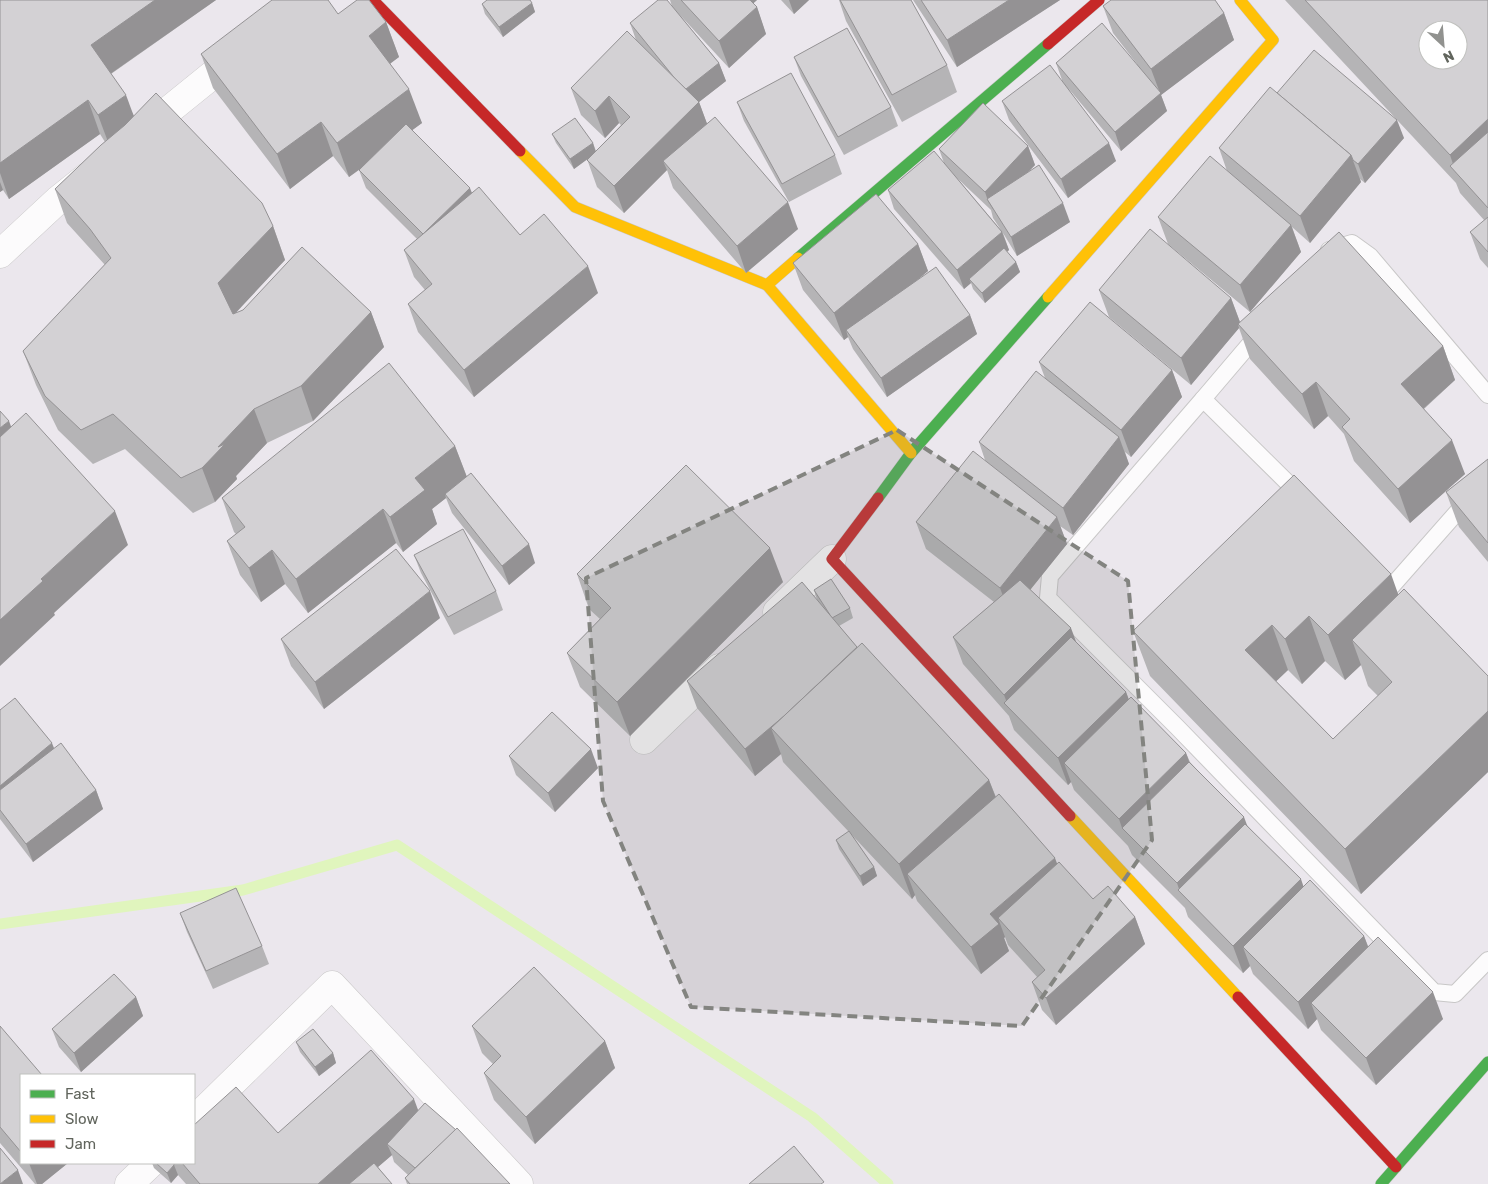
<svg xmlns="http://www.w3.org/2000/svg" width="1488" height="1184" viewBox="0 0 1488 1184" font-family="Rubik,sans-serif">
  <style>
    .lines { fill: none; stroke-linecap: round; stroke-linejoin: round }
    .stream { stroke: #e0f5bd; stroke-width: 11 }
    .lane-casing { stroke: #c8c7c7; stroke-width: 18 }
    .street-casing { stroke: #c8c7c7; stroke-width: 29 }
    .fast-casing { stroke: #c8c7c7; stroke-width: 12 }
    .slow-casing { stroke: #c8c7c7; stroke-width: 12 }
    .jam-casing { stroke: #c8c7c7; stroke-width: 12 }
    .lane { stroke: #fcfbfc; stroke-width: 16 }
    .street { stroke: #fcfbfc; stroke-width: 28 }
    .fast { stroke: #4caf50; stroke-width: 11 }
    .slow { stroke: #ffc107; stroke-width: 11 }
    .jam { stroke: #c62828; stroke-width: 11 }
    .wall { fill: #b5b4b6; fill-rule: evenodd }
    .shaded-wall { fill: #949294 }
    .building { fill: #d3d1d4; stroke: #949294; fill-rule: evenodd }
    .marked { fill: #838480; fill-opacity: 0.2; stroke: #838480; stroke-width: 4; stroke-dasharray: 10 6; stroke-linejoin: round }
  </style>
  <rect width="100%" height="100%" fill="#ebe7ed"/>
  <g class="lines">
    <!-- stream -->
    <polyline class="stream" points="0,924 243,890 397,845 812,1117 888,1184"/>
    <!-- lane casing -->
    <g class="lane-casing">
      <g id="lane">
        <polyline points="1329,250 1352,243 1370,256 1488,395"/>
        <polyline points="1203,399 1260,332"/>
        <polyline points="1302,497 1203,399 1050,576 1048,598 1177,727 1434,992 1455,994 1488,960"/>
        <polyline points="1392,586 1488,477"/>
      </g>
    </g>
    <!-- street casing -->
    <g class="street-casing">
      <g id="street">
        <polyline points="143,131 237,55"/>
        <polyline points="0,254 58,200 88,176"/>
        <polyline points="777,612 832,559"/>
        <polyline points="644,740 719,668"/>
        <polyline points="194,1120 332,985 519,1184"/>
        <polyline points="129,1184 151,1163"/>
      </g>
    </g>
    <!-- fast casing -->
    <g class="fast-casing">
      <g id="fast">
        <polyline points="798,258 1048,44"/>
        <polyline points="878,498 911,453 1048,297"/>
        <polyline points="1381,1184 1488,1062"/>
      </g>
    </g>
    <!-- slow casing -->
    <g class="slow-casing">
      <g id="slow">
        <polyline points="520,151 575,207 767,285"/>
        <polyline points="798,258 767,285 911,453"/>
        <polyline points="1048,297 1273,40 1240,0"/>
        <polyline points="1070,816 1238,997"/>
      </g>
    </g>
    <!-- jam casing -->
    <g class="jam-casing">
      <g id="jam">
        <polyline points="373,0 520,151"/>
        <polyline points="1048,44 1099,0"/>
        <polyline points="878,498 832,559 1070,816"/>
        <polyline points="1238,997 1396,1167"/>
      </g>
    </g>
    <!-- lane -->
    <use href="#lane" class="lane"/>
    <!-- street -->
    <use href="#street" class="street"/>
    <!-- fast -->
    <use href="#fast" class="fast"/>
    <!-- slow -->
    <use href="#slow" class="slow"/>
    <!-- jam -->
    <use href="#jam" class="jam"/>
  </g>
  <!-- wall -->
  <g class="wall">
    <polygon points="0,0 216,0 111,74 134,116 273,226 285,260 234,314 371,312 384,347 313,421 267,443 236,476 237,479 215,502 193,513 125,449 93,464 58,430 36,385 23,351 105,265 67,223 55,189 105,142 100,134 9,199 3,190 0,192"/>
    <polygon points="670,0 757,0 753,3 757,7 766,34 729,68 679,14 719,63 726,81 699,102 707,124 798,229 746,273 673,188 667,170 624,213 597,187 587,159 574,169 556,143 552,134 593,143 596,151 621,125 619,123 605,138 581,115 571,88 636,40 630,23 672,6"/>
    <polygon points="781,0 809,0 794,14"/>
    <polygon points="839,0 911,0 947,65 957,92 902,122 846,21"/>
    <polygon points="913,0 1060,0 957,67"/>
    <polygon points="1285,0 1488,0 1488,252 1484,220 1460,193 1456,183"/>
    <polygon points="532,3 535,12 503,37 485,14 482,4"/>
    <polygon points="1103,6 1224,13 1234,40 1161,95 1167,111 1121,151 1068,88 1116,161 1068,198 1009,120 1002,101 1062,80 1056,63 1137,64 1113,33"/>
    <polygon points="338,14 386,22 399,57 390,63 422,123 412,130 472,193 520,235 598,293 474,397 418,332 408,304 425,290 414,277 404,250 417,239 366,188 359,170 349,177 333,156 290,189 213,88 201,54"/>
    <polygon points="794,57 891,107 898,126 844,155 801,76"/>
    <polygon points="1277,93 1404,138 1365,183 1360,179 1361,182 1310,243 1292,227 1301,252 1250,312 1168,244 1158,217 1227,171 1219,148"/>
    <polygon points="737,102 835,155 842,174 789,202 744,121"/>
    <path d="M1028,146l7,19 -8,8 43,49 -53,34 -14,-23 6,17 -2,2 9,10 4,10 -35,31 -12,-14 -2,-6 -7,6 -70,-80 -6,-19 56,-27 -5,-14zM957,178l34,32 2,8 8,12z"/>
    <polygon points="1470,232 1488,252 1488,268 1480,259"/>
    <polygon points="918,244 928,271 914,283 970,315 977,334 887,397 853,349 848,337 844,340 803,290 793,263"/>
    <polygon points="1099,290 1231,298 1240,322 1443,346 1455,380 1424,409 1465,474 1410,523 1354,461 1344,434 1328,416 1314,429 1250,359 1239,328 1191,385 1109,317"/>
    <polygon points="1039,362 1172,370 1182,397 1131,457 1125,452 1129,464 1073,535 1060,526 1067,544 1030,590 1077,643 1126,692 1129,700 1186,753 1190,762 1303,887 1364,936 1368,946 1443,1019 1376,1085 1321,1030 1317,1019 1308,1029 1253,974 1250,966 1243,973 1188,917 1185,908 1132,855 1128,846 1074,790 1071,782 1068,785 1014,730 1009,716 963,664 953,637 994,602 926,549 916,522 985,460 979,442 1045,378"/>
    <polygon points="455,446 467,477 535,563 509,585 452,513 446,498 432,509 437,524 403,552 396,543 308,613 285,584 261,602 240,575 227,541 236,534 234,532 222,498"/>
    <polygon points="1488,459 1488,562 1459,527 1446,492"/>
    <polygon points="414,555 496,591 503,610 454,635 421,573"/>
    <polygon points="577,574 783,582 630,736 580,687 567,653 600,619 589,609"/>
    <polygon points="814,590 850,608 853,618 839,626 857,647 989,780 996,797 1057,864 1093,899 1135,917 1145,944 1056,1025 1042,1010 1032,982 1038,978 1008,945 1005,937 1004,938 1009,951 981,974 917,901 915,895 912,899 851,834 874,867 877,876 863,886 839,849 836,840 849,832 783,762 781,754 755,776 697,708 687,681 819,603 817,600"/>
    <path d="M1398,595l90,81v96l-127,122 -211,-218 -17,-45zM1325,661l20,19 16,-15 7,21 10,10 -45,43 -57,-58 12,-11 14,14z"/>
    <polygon points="440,618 324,709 291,666 281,639"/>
    <polygon points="0,710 54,748 96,790 103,809 33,862 0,819"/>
    <polygon points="509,756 598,768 555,812 516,775"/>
    <polygon points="180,913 262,946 269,964 213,989 187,932"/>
    <polygon points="136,997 143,1016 81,1072 59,1047 52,1029"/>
    <polygon points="0,1026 21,1075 21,1163 68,1163 42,1184 35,1184 0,1143"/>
    <polygon points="472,1026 605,1041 615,1068 535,1144 494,1100 484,1073 493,1064 482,1053"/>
    <polygon points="296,1042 333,1053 336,1063 319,1076 300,1052"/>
    <polygon points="418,1110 510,1184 407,1184 405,1178 408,1175 394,1162 392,1155 378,1167 392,1184 186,1184 178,1175 171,1183 154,1168 152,1163 194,1163 196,1123 278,1133"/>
  </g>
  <!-- shaded-wall -->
  <g class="shaded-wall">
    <polygon points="155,0 216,0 103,79 91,45"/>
    <polygon points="741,0 757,0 745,11"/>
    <polygon points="789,0 809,0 794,14"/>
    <polygon points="1009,0 1060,0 957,67 947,40"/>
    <polygon points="532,3 535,12 503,37 499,27"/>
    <polygon points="757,7 766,34 729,68 719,41"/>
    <polygon points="1224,13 1234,40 1161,95 1167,111 1121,151 1115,132 1160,93 1151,69"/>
    <polygon points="386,22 399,57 382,70 369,36"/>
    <polygon points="719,63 726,81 699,102 709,129 663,161 667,170 624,213 614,186 685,90"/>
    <polygon points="409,89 422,123 349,177 337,143"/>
    <polygon points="126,95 139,130 111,150 98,115"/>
    <polygon points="609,96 619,123 605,138 595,111"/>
    <polygon points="88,100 100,134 9,199 0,173 0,163"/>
    <polygon points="1488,119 1488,165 1456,173 1450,155"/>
    <polygon points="1397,120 1404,138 1365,183 1358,164"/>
    <polygon points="321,122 333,156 290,189 277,154"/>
    <polygon points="593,143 596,153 574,169 570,159"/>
    <polygon points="1109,143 1116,161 1068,198 1061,179"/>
    <polygon points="1028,146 1035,165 993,209 988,201 985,192"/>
    <polygon points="1351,155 1361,182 1310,243 1300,216"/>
    <polygon points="0,182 3,190 0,192"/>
    <polygon points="470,188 477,206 423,234"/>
    <polygon points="788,202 798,229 746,273 737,246"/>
    <polygon points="1063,203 1070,222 1017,256 1011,237"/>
    <polygon points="1291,225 1301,252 1250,312 1240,285"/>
    <polygon points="273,226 285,260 231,318 218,283"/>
    <polygon points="1002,232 1009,250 972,282 969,279 971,283 964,289 957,270"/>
    <polygon points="918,244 928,271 850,336 846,330 848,337 844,340 834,313"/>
    <polygon points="1016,262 1020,272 985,303 982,293"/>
    <polygon points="588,266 598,293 474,397 464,370"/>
    <polygon points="1231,298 1241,325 1238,324 1239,328 1191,385 1181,358"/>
    <polygon points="371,312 384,347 313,421 301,386"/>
    <polygon points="970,315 977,334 887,397 881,378"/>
    <polygon points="1443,346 1455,380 1413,418 1401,384"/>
    <polygon points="1172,370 1182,397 1131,457 1121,430"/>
    <polygon points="1316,382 1328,416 1314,429 1302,394"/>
    <polygon points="254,409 267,443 236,476 237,479 215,502 202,468 218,447"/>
    <polygon points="9,421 19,448 0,464 0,428"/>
    <polygon points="1119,437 1129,464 1073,535 1063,508"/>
    <polygon points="1452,440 1465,474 1410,523 1398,489"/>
    <polygon points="455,446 468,480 445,494 446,498 432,509 437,524 403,552 390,517 415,478"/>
    <polygon points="383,509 396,543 308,613 296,579"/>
    <polygon points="115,511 128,545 54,613 55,615 0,666 0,620 41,579"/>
    <polygon points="1057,517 1067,544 1010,615 1000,588"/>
    <polygon points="529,544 535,563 509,585 502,566"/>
    <polygon points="770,548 783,582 630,736 617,702"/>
    <polygon points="272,550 285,584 261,602 249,568"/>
    <polygon points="1391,574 1407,619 1352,640 1361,665 1345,680 1328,635"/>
    <polygon points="430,591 440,618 324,709 315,682"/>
    <polygon points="1309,616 1325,661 1302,684 1285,639"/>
    <polygon points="1272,625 1288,670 1262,695 1245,650"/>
    <polygon points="1071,628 1081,655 1009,708 1004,695"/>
    <polygon points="860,651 771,728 781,754 755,776 745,749"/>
    <polygon points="1126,692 1136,719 1064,763 1071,782 1068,785 1058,758"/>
    <polygon points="1488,711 1488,772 1361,894 1345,849"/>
    <polygon points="52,743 59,761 0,810 0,786"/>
    <polygon points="591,749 598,768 555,812 548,793"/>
    <polygon points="1186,753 1196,780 1122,828 1119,819"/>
    <polygon points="989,780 1002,814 907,874 915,895 912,899 899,864"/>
    <polygon points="96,790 103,809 33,862 26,844"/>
    <polygon points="1244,817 1254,844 1180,892 1177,883"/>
    <polygon points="1055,858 1065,885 998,918 1005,937 1004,938 1009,951 981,974 971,947 990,914"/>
    <polygon points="874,867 877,876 863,886 860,876"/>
    <polygon points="1301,879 1310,906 1243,947 1250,966 1243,973 1233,946"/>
    <polygon points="1135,917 1145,944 1056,1025 1046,998"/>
    <polygon points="1364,936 1374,963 1311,1003 1317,1019 1308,1029 1298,1002"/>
    <polygon points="1433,992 1443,1019 1376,1085 1366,1058"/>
    <polygon points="136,997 143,1016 81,1072 74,1053"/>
    <polygon points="605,1041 615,1068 535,1144 526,1117"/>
    <polygon points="333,1053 336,1063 319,1076 315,1067"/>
    <polygon points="414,1099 424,1126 387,1144 392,1155 358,1184 318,1184"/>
    <polygon points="29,1163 68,1163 42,1184 37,1184"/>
    <polygon points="174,1165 178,1175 171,1183 167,1173"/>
    <polygon points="18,1170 23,1184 0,1184"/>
  </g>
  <!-- building -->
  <g class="building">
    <polygon points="0,0 155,0 91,45 126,95 98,115 88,100 0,163"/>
    <polygon points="272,0 328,0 338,14 357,0 369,0 386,22 369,36 409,89 337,143 321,122 277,154 201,54"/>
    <polygon points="487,0 530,0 532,3 499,27 482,4"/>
    <polygon points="658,0 667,0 719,63 686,89 677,81 630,23"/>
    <polygon points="681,0 750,0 757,7 719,41"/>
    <polygon points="840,0 911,0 947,65 892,95"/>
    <polygon points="921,0 1009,0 947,40"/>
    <polygon points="1111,0 1215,0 1224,13 1151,69 1103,6"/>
    <path d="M1305,0h183v119l-38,36zM1428,30h30v30h-30z"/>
    <polygon points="1102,23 1161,93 1115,132 1056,63"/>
    <polygon points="847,28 891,107 838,137 794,57"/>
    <polygon points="627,31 699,102 614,186 587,160 630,117 609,96 595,111 571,88"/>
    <polygon points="1314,50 1397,120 1358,164 1353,160 1351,155 1277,93"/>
    <polygon points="1050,65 1109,143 1061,179 1002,101"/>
    <polygon points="791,73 835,155 782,184 737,102"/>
    <polygon points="1270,87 1351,155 1300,216 1219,148"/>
    <polygon points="156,93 262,203 273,226 218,283 233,314 243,310 302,247 371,312 301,386 254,409 218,447 225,444 202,468 181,478 113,414 81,430 45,396 23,351 111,258 90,229 55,189 101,145 125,125"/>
    <polygon points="983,103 1028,146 985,192 939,149"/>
    <polygon points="715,117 788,202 737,246 663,161"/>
    <polygon points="575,118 593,143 570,159 552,134"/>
    <polygon points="406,124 470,188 423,234 359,170"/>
    <polygon points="1488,132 1488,208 1450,166"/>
    <polygon points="934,151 1002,232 957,270 888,190"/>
    <polygon points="1210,156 1291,225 1240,285 1158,217"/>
    <polygon points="1039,165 1063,203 1011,237 987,199"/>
    <polygon points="479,187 520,235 544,214 588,266 464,370 408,304 432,284 404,250"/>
    <polygon points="876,194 918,244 834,313 793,263"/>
    <polygon points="1488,217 1488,252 1470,232"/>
    <polygon points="1150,229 1231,298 1181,358 1099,290"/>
    <polygon points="1339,232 1443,346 1401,384 1452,440 1398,489 1342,427 1350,419 1316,382 1302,394 1238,324"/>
    <polygon points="1004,248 1016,262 982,293 969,279"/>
    <polygon points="936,267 970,315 881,378 846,330"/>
    <polygon points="1090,302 1172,370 1121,430 1039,362"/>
    <polygon points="389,363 455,446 415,478 425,490 390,517 383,509 296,579 272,550 249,568 227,541 245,527 222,498"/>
    <polygon points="1036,371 1119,437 1063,508 979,442"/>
    <polygon points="0,411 9,421 0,428"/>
    <polygon points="26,413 115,511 41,579 43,581 0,620 0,437"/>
    <polygon points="973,451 1057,517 1000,588 916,522"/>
    <polygon points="1488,459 1488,543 1446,492"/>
    <polygon points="686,465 770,548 617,702 567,653 611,608 577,574"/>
    <polygon points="471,473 529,544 502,566 445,494"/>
    <polygon points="1294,475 1391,574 1328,635 1309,616 1285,639 1272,625 1245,650 1333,739 1392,682 1352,640 1404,589 1488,676 1488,711 1345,849 1133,631"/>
    <polygon points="463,529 496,591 448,617 414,555"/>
    <polygon points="396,549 430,591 315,682 281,639"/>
    <polygon points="831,579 850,608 832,618 814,590"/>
    <polygon points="1020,580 1071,628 1004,695 953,637"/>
    <polygon points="802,582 857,647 784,716 745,749 687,681"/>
    <polygon points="1071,637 1126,692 1058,758 1004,703"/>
    <polygon points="862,643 989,780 899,864 771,728"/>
    <polygon points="1131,697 1186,753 1119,819 1064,763"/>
    <polygon points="15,698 52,743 0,786 0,710"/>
    <polygon points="552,712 591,749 548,793 509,756"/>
    <polygon points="61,743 96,790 26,844 0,810 0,790"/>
    <polygon points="1189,762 1244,817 1177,883 1122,828"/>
    <polygon points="999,794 1055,858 990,914 999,924 971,947 907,874"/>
    <polygon points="1245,824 1301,879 1233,946 1178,890"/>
    <polygon points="849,831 874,867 860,876 836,840"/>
    <polygon points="1059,862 1093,899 1108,886 1135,917 1046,998 1032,982 1045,970 998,918"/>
    <polygon points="1310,880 1364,936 1298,1002 1243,947"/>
    <polygon points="236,888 262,946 206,971 180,913"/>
    <polygon points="1378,937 1433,992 1366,1058 1311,1003"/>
    <polygon points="534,967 605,1041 526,1117 484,1073 501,1056 472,1026"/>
    <polygon points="114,974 136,997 74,1053 52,1029"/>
    <polygon points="0,1026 42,1075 21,1075 21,1152 0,1127"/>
    <polygon points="313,1029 333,1053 315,1067 296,1042"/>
    <polygon points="371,1050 414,1099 318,1184 200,1184 182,1163 194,1163 194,1125 236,1087 278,1133"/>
    <polygon points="425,1103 456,1130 415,1168 387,1144"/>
    <polygon points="457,1128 510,1184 410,1184 405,1178"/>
    <polygon points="794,1146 824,1182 821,1184 749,1184"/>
    <polygon points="0,1148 18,1170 0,1184"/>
    <polygon points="156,1163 174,1163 174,1165 167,1173"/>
    <polygon points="374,1163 392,1184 349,1184"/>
  </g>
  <!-- marked area -->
  <path class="marked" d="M897,430l231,151 24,259 -130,186 -331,-19 -88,-206 -17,-223z"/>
  <!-- legend -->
  <rect x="20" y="1074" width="175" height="90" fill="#ffffff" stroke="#c0c1be"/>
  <rect x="30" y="1090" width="25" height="8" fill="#4caf50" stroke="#c0c1be"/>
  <text x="65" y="1099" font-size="15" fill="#61655d">Fast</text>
  <rect x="30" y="1115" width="25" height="8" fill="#ffc107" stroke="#c0c1be"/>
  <text x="65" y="1124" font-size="15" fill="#61655d">Slow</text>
  <rect x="30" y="1140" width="25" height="8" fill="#c62828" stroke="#c0c1be"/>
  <text x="65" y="1149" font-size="15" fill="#61655d">Jam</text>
  <!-- north arrow -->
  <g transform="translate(1443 45) rotate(154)"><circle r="24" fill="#ffffff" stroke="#c0c1be"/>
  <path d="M0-4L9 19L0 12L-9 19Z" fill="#91928f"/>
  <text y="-8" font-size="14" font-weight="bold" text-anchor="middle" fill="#61655d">N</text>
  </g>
</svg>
